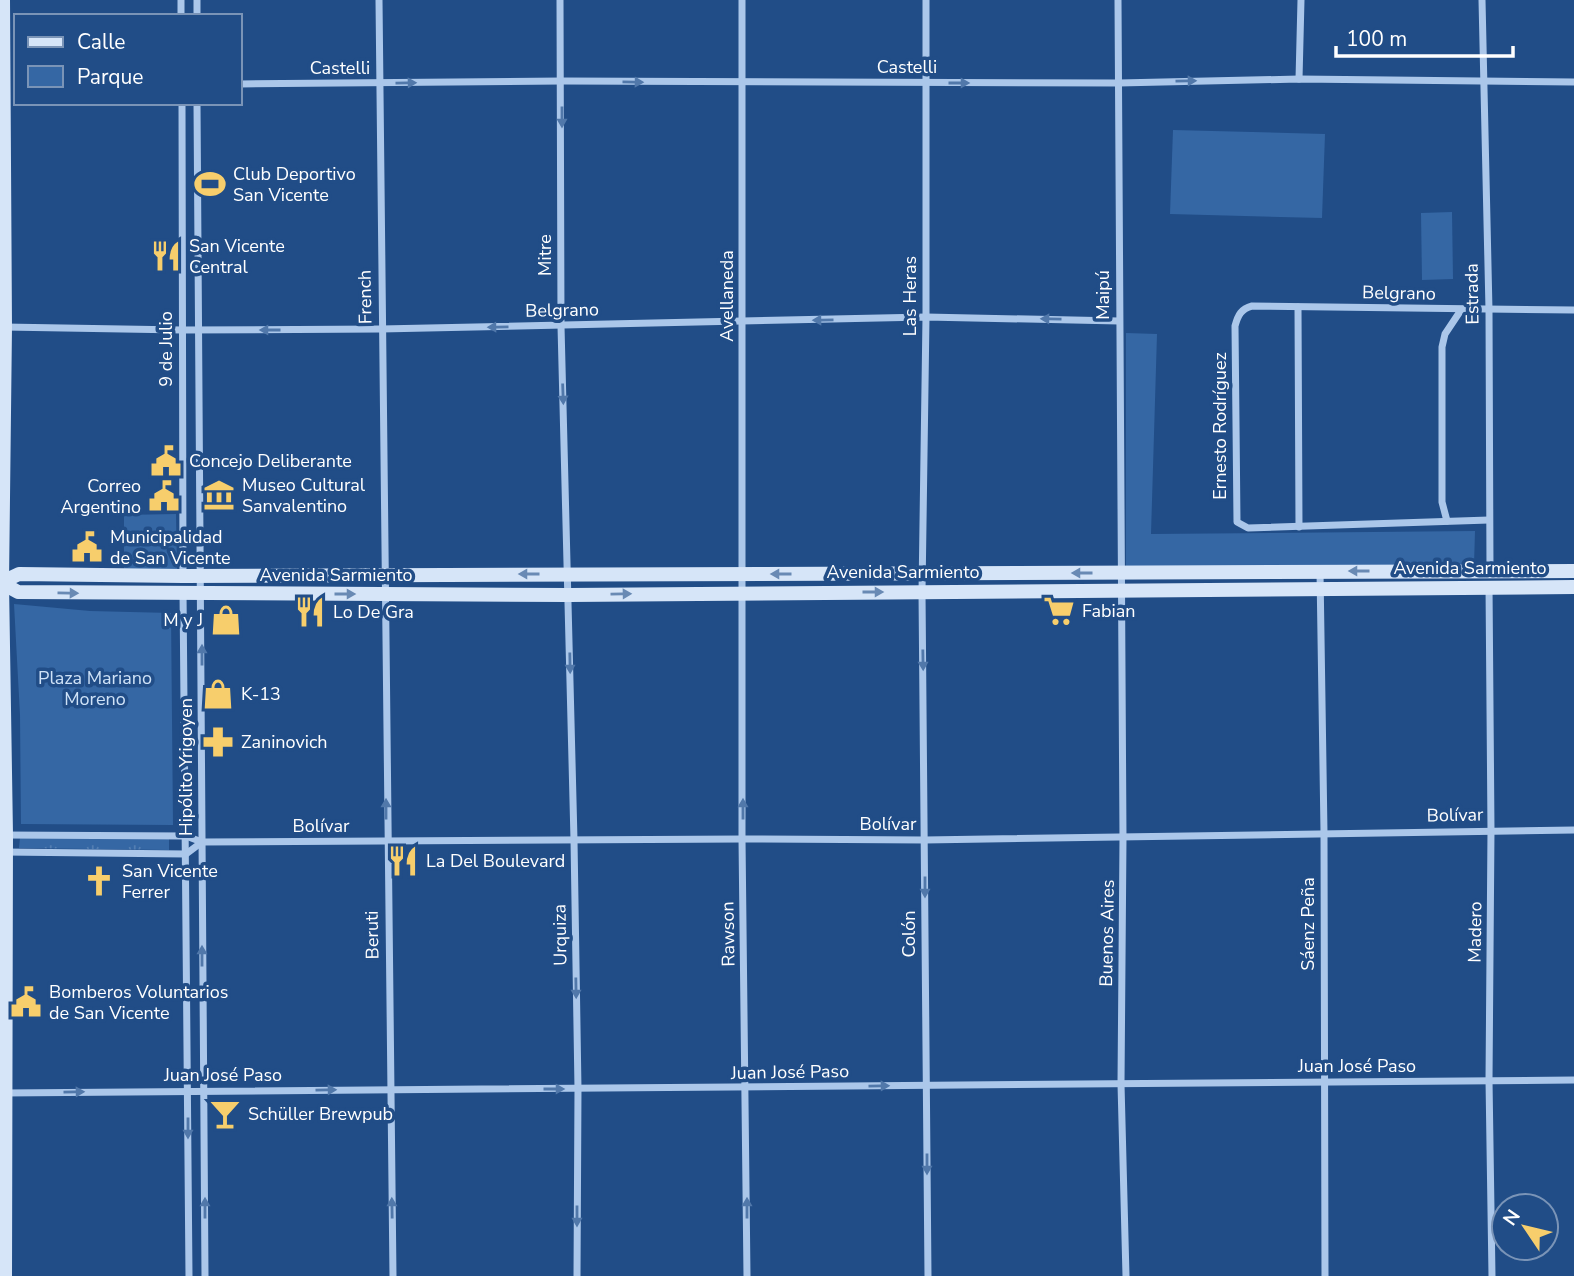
<svg xmlns="http://www.w3.org/2000/svg" width="1574" height="1276" viewBox="0 0 1574 1276" font-family="'Nunito Sans',sans-serif">
  <style>
    .grass { fill: url(#grass-tufts) }
    .green { fill: #3567a4 }
    .lines { fill: none; stroke-linecap: round; stroke-linejoin: round }
    .street { stroke: #abc7ea; stroke-width: 7 }
    .secondary { stroke: #d6e5f8; stroke-width: 14 }
    .oneway { fill: #5178aa }
    .oneway2 { fill: #698ab4 }
    .labels { text-anchor: middle; dominant-baseline: central; stroke-width: 7; stroke-linejoin: round; paint-order: stroke }
    .street-label { font-size: 18px; fill: #fff; stroke: #214d87 }
    .poi-label { font-size: 18px; fill: #fff; stroke: #214d87; text-anchor: start }
    .park-label { font-size: 18px; fill: #cfe2f7; stroke: #214d87 }
  </style>
  <defs>
    <pattern id="grass-tufts" width="24" height="20" patternUnits="userSpaceOnUse" patternTransform="scale(1.75)"><rect width="24" height="20" fill="#3567a4"/><path d="M3 7l-1-3M5 7V3M7 7l1-3M15 17l-1-3M17 17v-4M19 17l1-3" fill="none" stroke="#537eb2"/></pattern>
  </defs>
  <rect width="100%" height="100%" fill="#214d87"/>
  <!-- grass -->
  <polygon class="grass" points="20,838 169,839 169,850 19,848"/>
  <!-- green -->
  <g class="green">
    <polygon points="1173,130 1325,134 1322,218 1170,214"/>
    <polygon points="1452,212 1453,279 1422,280 1421,213"/>
    <polygon points="1126,333 1157,334 1151,534 1475,531 1474,565 1126,567"/>
    <polygon points="176,514 177,569 124,570 124,515"/>
    <polygon points="14,604 90,611 171,613 173,825 21,824 20,715"/>
  </g>
  <g class="lines">
    <!-- street -->
    <g class="street">
      <polyline points="181,0 181,16"/>
      <polyline points="379,0 393,1276"/>
      <polyline points="560,0 561,326 574,840 578,1089 577,1276"/>
      <polyline points="742,0 742,839 747,1276"/>
      <polyline points="926,0 926,317 922,592 928,1276"/>
      <polyline points="1118,0 1123,838 1121,1084 1126,1276"/>
      <polyline points="1482,0 1489,310 1490,573"/>
      <polyline points="197,16 197,0"/>
      <polyline points="1299,79 1301,0"/>
      <polyline points="240,84 562,81 1119,83 1299,79 1574,82"/>
      <polyline points="182,103 183,579"/>
      <polyline points="197,103 205,1276"/>
      <polyline points="1298,307 1299,527"/>
      <polyline points="4,327 182,330 381,329 926,317 1119,321"/>
      <path d="M1489,520l-241,8 -11,-6 -2,-196c3,-11 6,-17 17,-20l322,4"/>
      <polyline points="1447,521 1442,502 1442,347 1445,334 1461,310"/>
      <polyline points="1320,572 1324,832 1325,1276"/>
      <polyline points="1489,585 1491,830 1489,1080 1492,1276"/>
      <polyline points="183,590 189,1276"/>
      <polyline points="4,835 186,836 202,842 742,839 925,840 1574,830"/>
      <polyline points="4,852 186,854 202,842"/>
      <polyline points="4,1093 1574,1080"/>
    </g>
    <!-- secondary -->
    <g class="secondary">
      <polyline points="3,0 5,327 2,583 6,835 5,1276"/>
      <polyline points="0,583 19,574 183,576 1574,571"/>
      <polyline points="2,583 18,592 569,595 1574,587"/>
    </g>
  </g>
  <!-- one-way arrows -->
  <defs><path id="oneway-solid" d="M-6-.8H1V-3.2L6.5 0L1 3.2V.8H-6Z" transform="scale(1.75)"/></defs>
  <g class="oneway">
    <use href="#oneway-solid" transform="translate(1186 81) rotate(-1)"/>
    <use href="#oneway-solid" transform="translate(633 82) rotate(1)"/>
    <use href="#oneway-solid" transform="translate(406 83) rotate(-1)"/>
    <use href="#oneway-solid" transform="translate(959 83)"/>
    <use href="#oneway-solid" transform="translate(562 117) rotate(90)"/>
    <use href="#oneway-solid" transform="translate(1051 319) rotate(-179)"/>
    <use href="#oneway-solid" transform="translate(823 320) rotate(179)"/>
    <use href="#oneway-solid" transform="translate(498 327) rotate(179)"/>
    <use href="#oneway-solid" transform="translate(270 330) rotate(180)"/>
    <use href="#oneway-solid" transform="translate(563 394) rotate(88)"/>
    <use href="#oneway-solid" transform="translate(202 655) rotate(-90)"/>
    <use href="#oneway-solid" transform="translate(923 660) rotate(89)"/>
    <use href="#oneway-solid" transform="translate(570 663) rotate(89)"/>
    <use href="#oneway-solid" transform="translate(386 809) rotate(-90)"/>
    <use href="#oneway-solid" transform="translate(743 809) rotate(-90)"/>
    <use href="#oneway-solid" transform="translate(925 887) rotate(90)"/>
    <use href="#oneway-solid" transform="translate(202 956) rotate(-90)"/>
    <use href="#oneway-solid" transform="translate(576 988) rotate(89)"/>
    <use href="#oneway-solid" transform="translate(879 1086) rotate(-1)"/>
    <use href="#oneway-solid" transform="translate(554 1089)"/>
    <use href="#oneway-solid" transform="translate(326 1090) rotate(-1)"/>
    <use href="#oneway-solid" transform="translate(74 1092) rotate(-1)"/>
    <use href="#oneway-solid" transform="translate(188 1128) rotate(90)"/>
    <use href="#oneway-solid" transform="translate(927 1164) rotate(90)"/>
    <use href="#oneway-solid" transform="translate(205 1208) rotate(-90)"/>
    <use href="#oneway-solid" transform="translate(392 1208) rotate(-91)"/>
    <use href="#oneway-solid" transform="translate(747 1208) rotate(-90)"/>
    <use href="#oneway-solid" transform="translate(577 1216) rotate(90)"/>
  </g>
  <g class="oneway2">
    <use href="#oneway-solid" transform="translate(1359 571) rotate(180)"/>
    <use href="#oneway-solid" transform="translate(1082 573) rotate(180)"/>
    <use href="#oneway-solid" transform="translate(529 574) rotate(180)"/>
    <use href="#oneway-solid" transform="translate(781 574) rotate(180)"/>
    <use href="#oneway-solid" transform="translate(873 592)"/>
    <use href="#oneway-solid" transform="translate(68 593) rotate(1)"/>
    <use href="#oneway-solid" transform="translate(345 594)"/>
    <use href="#oneway-solid" transform="translate(621 594) rotate(-1)"/>
  </g>
  <!-- icons -->
  <defs>
    <g id="stadium-bare" transform="scale(2.415)"><path d="M0-5a6.5 5 0 1 0 0 10a6.5 5 0 1 0 0-10ZM-3.5-1.8h7v3.6h-7Z" fill="#f7ce6c" stroke="#214d87" stroke-width="2.5" paint-order="stroke"/></g>
    <g id="restaurant-bare" transform="scale(2.415)"><path d="M-5-6h1v4h1v-4h1v4h1v-4h1v5L-1.5 .5V6h-2V.5L-5-1ZM5-6V6H3V1.5H1.5Q1.5-4 5-6Z" fill="#f7ce6c" stroke="#214d87" stroke-width="2.5" paint-order="stroke"/></g>
    <g id="civic-bare" transform="scale(2.415)"><path d="M-.6-6.5H3V-4.5H.6V-3L4-1V1h2V6H-6V1h2V-1L-.6-3ZM-1.2 2.5V6h2.4V2.5Z" fill="#f7ce6c" stroke="#214d87" stroke-width="2.5" paint-order="stroke"/></g>
    <g id="museum-bare" transform="scale(2.415)"><path d="M0-6L6-3V-2H-6V-3ZM-5-1h2V3h-2ZM-1-1h2V3h-2ZM3-1h2V3H3ZM-6 4H6V6H-6Z" fill="#f7ce6c" stroke="#214d87" stroke-width="2.5" paint-order="stroke"/></g>
    <g id="supermarket-bare" transform="scale(2.415)"><path d="M-6-5.5h2.5l.6 2H6L4.5 2H-2.5L-4.4-4H-6ZM-1.5 3.2a1.3 1.3 0 1 0 .1 0ZM3 3.2a1.3 1.3 0 1 0 .1 0Z" fill="#f7ce6c" stroke="#214d87" stroke-width="2.5" paint-order="stroke"/></g>
    <g id="shop-bare" transform="scale(2.415)"><path d="M-5-2.5h2.3a2.7 3.5 0 0 1 5.4 0H5L5.5 6h-11ZM-1.5-2.5h3a1.5 2.3 0 0 0-3 0Z" fill="#f7ce6c" stroke="#214d87" stroke-width="2.5" paint-order="stroke"/></g>
    <g id="pharmacy-bare" transform="scale(2.415)"><path d="M-2-6h4v4h4v4h-4v4h-4v-4h-4v-4h4Z" fill="#f7ce6c" stroke="#214d87" stroke-width="2.5" paint-order="stroke"/></g>
    <g id="church-bare" transform="scale(2.415)"><path d="M-1.2-6h2.4v3.5h3.3v2.4h-3.3V6h-2.4V-.1h-3.3v-2.4h3.3Z" fill="#f7ce6c" stroke="#214d87" stroke-width="2.5" paint-order="stroke"/></g>
    <g id="bar-bare" transform="scale(2.415)"><path d="M-6-5H6L.8 .8V4.5H3.5V6h-7V4.5H-.8V.8Z" fill="#f7ce6c" stroke="#214d87" stroke-width="2.5" paint-order="stroke"/></g>
  </defs>
  <g fill-rule="evenodd">
    <use href="#stadium-bare" x="210" y="184"/>
    <use href="#restaurant-bare" x="166" y="256"/>
    <use href="#civic-bare" x="166" y="461"/>
    <use href="#museum-bare" x="219" y="495"/>
    <use href="#civic-bare" x="164" y="496"/>
    <use href="#civic-bare" x="87" y="547"/>
    <use href="#supermarket-bare" x="1059" y="611"/>
    <use href="#restaurant-bare" x="310" y="612"/>
    <use href="#shop-bare" x="226" y="620"/>
    <use href="#shop-bare" x="218" y="694"/>
    <use href="#pharmacy-bare" x="218" y="742"/>
    <use href="#restaurant-bare" x="403" y="861"/>
    <use href="#church-bare" x="99" y="881"/>
    <use href="#civic-bare" x="26" y="1002"/>
    <use href="#bar-bare" x="225" y="1114"/>
  </g>
  <g class="labels">
    <!-- street labels -->
    <g class="street-label">
      <text x="907" y="67">Castelli</text>
      <text x="340" y="68">Castelli</text>
      <text transform="translate(545 255) rotate(-90)">Mitre</text>
      <text transform="translate(1399 293) rotate(1)">Belgrano</text>
      <text transform="translate(1472 294) rotate(-91)">Estrada</text>
      <text transform="translate(1103 295) rotate(-90)">Maipú</text>
      <text transform="translate(727 296) rotate(-90)">Avellaneda</text>
      <text transform="translate(910 296) rotate(-90)">Las Heras</text>
      <text transform="translate(365 297) rotate(-91)">French</text>
      <text transform="translate(562 310) rotate(-1)">Belgrano</text>
      <text transform="translate(166 349) rotate(-90)">9 de Julio</text>
      <text transform="translate(1220 426) rotate(-90)">Ernesto Rodríguez</text>
      <text x="1470" y="568">Avenida Sarmiento</text>
      <text x="903" y="572">Avenida Sarmiento</text>
      <text x="336" y="575">Avenida Sarmiento</text>
      <text transform="translate(186 767) rotate(-90)">Hipólito Yrigoyen</text>
      <text transform="translate(1455 815) rotate(-1)">Bolívar</text>
      <text x="888" y="824">Bolívar</text>
      <text x="321" y="826">Bolívar</text>
      <text transform="translate(1308 924) rotate(-90)">Sáenz Peña</text>
      <text transform="translate(1475 932) rotate(-89)">Madero</text>
      <text transform="translate(1107 933) rotate(-89)">Buenos Aires</text>
      <text transform="translate(728 934) rotate(-91)">Rawson</text>
      <text transform="translate(909 934) rotate(-90)">Colón</text>
      <text transform="translate(372 935) rotate(-91)">Beruti</text>
      <text transform="translate(560 935) rotate(-91)">Urquiza</text>
      <text x="1357" y="1066">Juan José Paso</text>
      <text transform="translate(790 1072) rotate(-1)">Juan José Paso</text>
      <text x="223" y="1075">Juan José Paso</text>
    </g>
    <!-- poi labels -->
    <g class="poi-label">
      <text x="233" y="174">Club Deportivo<tspan x="233" dy="21">San Vicente</tspan></text>
      <text x="189" y="246">San Vicente<tspan x="189" dy="21">Central</tspan></text>
      <text x="189" y="461">Concejo Deliberante</text>
      <text x="242" y="485">Museo Cultural<tspan x="242" dy="21">Sanvalentino</tspan></text>
      <text x="141" y="486" text-anchor="end">Correo<tspan x="141" dy="21">Argentino</tspan></text>
      <text x="110" y="537">Municipalidad<tspan x="110" dy="21">de San Vicente</tspan></text>
      <text x="1082" y="611">Fabian</text>
      <text x="333" y="612">Lo De Gra</text>
      <text x="203" y="620" text-anchor="end">M y J</text>
      <text x="241" y="694">K-13</text>
      <text x="241" y="742">Zaninovich</text>
      <text x="426" y="861">La Del Boulevard</text>
      <text x="122" y="871">San Vicente<tspan x="122" dy="21">Ferrer</tspan></text>
      <text x="49" y="992">Bomberos Voluntarios<tspan x="49" dy="21">de San Vicente</tspan></text>
      <text x="248" y="1114">Schüller Brewpub</text>
    </g>
    <!-- park labels -->
    <g class="park-label">
      <text x="95" y="678">Plaza Mariano<tspan x="95" dy="21">Moreno</tspan></text>
    </g>
  </g>
  <!-- legend -->
  <rect x="14" y="14" width="228" height="91" fill="#214d87" stroke="#7a94b7" stroke-width="2"/>
  <rect x="28" y="37" width="35" height="10" fill="#d6e5f8" stroke="#7a94b7" stroke-width="2"/>
  <text x="77" y="49" font-size="21" fill="#ffffff">Calle</text>
  <rect x="28" y="66" width="35" height="21" fill="#3567a4" stroke="#7a94b7" stroke-width="2"/>
  <text x="77" y="84" font-size="21" fill="#ffffff">Parque</text>
  <!-- north arrow -->
  <g transform="translate(1525 1227) rotate(305)"><circle r="33" fill="#214d87" stroke="#7a94b7" stroke-width="2"/>
  <path d="M0-5L12 26L0 18L-12 26Z" fill="#f7ce6c"/>
  <text y="-10" font-size="19" font-weight="bold" text-anchor="middle" fill="#ffffff">N</text>
  </g>
  <!-- scale -->
  <path d="M1336 46v10h177v-10" fill="none" stroke="#ffffff" stroke-width="3.5"/>
  <text x="1346" y="46" font-size="21" fill="#ffffff" stroke="#214d87" stroke-width="5" paint-order="stroke">100 m</text>
</svg>
